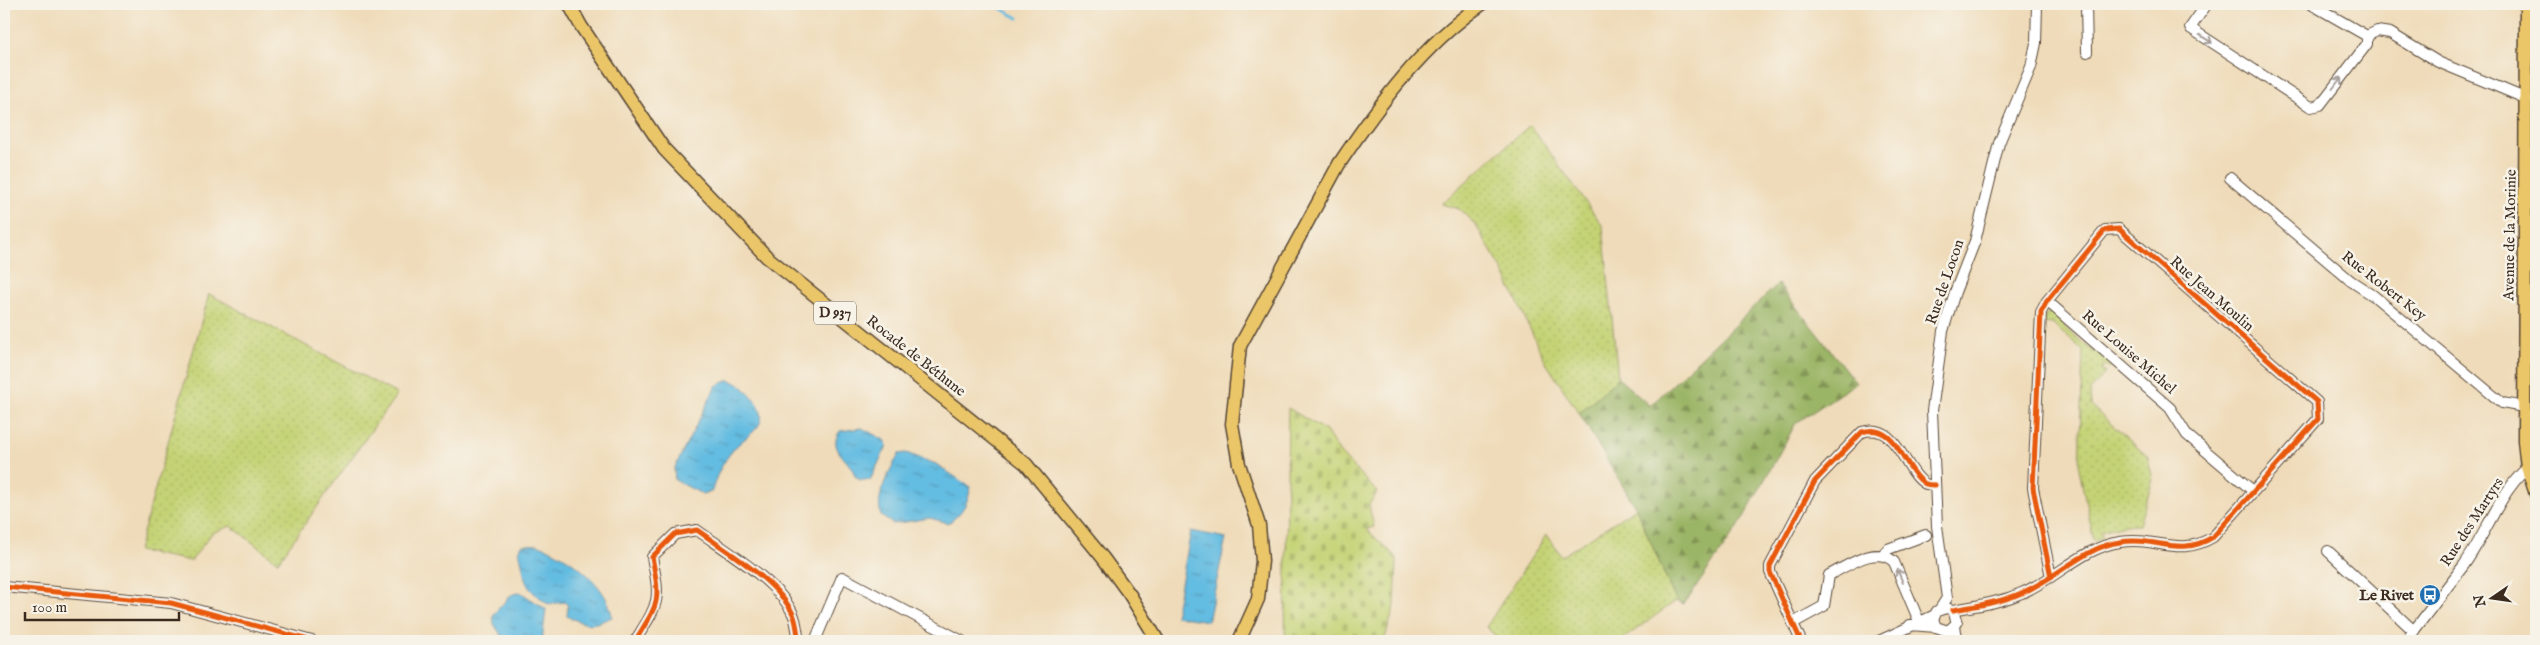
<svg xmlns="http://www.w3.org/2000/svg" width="2540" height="645" viewBox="0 0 2540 645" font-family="'IM FELL English',serif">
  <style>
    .grass { fill: url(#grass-dots); stroke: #807e4a }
    .forest { fill: url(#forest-firs); stroke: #6b7042 }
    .cemetery { fill: url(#cemetery-stones); stroke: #807e4a }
    .water { fill: url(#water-ripples); stroke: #507380 }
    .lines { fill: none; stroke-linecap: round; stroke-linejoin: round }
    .stream { stroke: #64bce1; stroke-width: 3 }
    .minor-casing { stroke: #564535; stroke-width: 12 }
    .major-casing { stroke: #564535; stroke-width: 15 }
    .minor { stroke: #fff; stroke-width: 10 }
    .major { stroke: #ebc669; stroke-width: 12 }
    .cycleway-casing { stroke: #f7f3e8; stroke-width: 8 }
    .cycleway { stroke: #e8590c; stroke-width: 5 }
    .oneway { stroke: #a79f9a }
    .labels { text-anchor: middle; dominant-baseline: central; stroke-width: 5; stroke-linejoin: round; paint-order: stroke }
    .shield { fill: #f7f3e8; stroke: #73665b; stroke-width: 1 }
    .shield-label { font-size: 14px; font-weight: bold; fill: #3b2a1e }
    .street-label { font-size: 15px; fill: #3b2a1e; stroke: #f7f3e8 }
    .poi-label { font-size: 15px; font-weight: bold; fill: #3b2a1e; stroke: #f7f3e8; text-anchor: end }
  </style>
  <defs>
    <pattern id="grass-dots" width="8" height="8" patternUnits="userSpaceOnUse" patternTransform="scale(1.25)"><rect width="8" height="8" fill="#c4d375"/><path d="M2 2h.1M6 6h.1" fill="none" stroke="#a9b565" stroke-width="1.8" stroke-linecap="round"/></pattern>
    <pattern id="forest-firs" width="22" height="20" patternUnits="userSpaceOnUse" patternTransform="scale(1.25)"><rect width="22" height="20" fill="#9bb566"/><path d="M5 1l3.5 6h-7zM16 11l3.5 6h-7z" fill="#809353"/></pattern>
    <pattern id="cemetery-stones" width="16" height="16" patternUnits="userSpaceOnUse" patternTransform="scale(1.25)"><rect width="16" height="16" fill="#c4d375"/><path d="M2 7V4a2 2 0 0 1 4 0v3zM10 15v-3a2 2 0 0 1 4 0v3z" fill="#a9b565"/></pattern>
    <pattern id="water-ripples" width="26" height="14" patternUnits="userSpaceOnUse" patternTransform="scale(1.25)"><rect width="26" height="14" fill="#64bce1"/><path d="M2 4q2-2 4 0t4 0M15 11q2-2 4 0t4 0" fill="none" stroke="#5499b6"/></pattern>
  </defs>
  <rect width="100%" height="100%" fill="#f7f3e8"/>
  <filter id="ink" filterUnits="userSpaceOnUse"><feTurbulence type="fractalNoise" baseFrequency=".02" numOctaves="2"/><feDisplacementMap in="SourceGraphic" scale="10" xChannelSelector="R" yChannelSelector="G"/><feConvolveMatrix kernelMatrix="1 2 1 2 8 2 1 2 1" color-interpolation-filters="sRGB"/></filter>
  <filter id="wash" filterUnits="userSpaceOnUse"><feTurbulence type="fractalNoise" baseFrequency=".0096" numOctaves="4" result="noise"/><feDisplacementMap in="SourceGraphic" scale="20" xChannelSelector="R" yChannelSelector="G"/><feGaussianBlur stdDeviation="1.12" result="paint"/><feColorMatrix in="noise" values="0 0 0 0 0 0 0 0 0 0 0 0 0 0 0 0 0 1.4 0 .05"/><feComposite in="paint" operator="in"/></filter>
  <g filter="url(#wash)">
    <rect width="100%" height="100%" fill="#efdbb9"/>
    <!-- grass -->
    <g class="grass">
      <polygon points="1530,125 1603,226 1618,378 1579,413 1546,363 1503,271 1475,224 1459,209 1441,204"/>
      <polygon points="209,294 397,394 278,562 231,526 212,533 191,561 138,551"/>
      <polygon points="2052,311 2064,321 2065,328 2094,352 2099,351 2113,364 2109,369 2105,365 2101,369 2105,373 2090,391 2091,406 2147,456 2153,479 2139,525 2124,525 2100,531 2103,537 2094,542 2079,469 2083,350 2052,324 2044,323 2045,316"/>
      <polygon points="1636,508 1676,601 1620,641 1501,641 1486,627 1546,535 1562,556"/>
    </g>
    <!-- forest -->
    <polygon class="forest" points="1778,284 1856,383 1796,423 1739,526 1684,604 1676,601 1636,508 1579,413 1618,378 1650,406"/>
    <!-- cemetery -->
    <polygon class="cemetery" points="1288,408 1326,431 1340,453 1377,492 1369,505 1374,527 1366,529 1397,558 1395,605 1384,641 1285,641"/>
    <!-- water -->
    <g class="water">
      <path d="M729,380c12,4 16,9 24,18 22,28 -4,33 -20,52 -10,12 -17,25 -21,41l-10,3 -27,-14 -1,-11 42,-83z"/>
      <path d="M862,428l22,12 3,6 -17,34h-10l-5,-4c-4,-17 -29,-26 -15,-45z"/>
      <path d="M906,453l30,11 34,23c0,14 -10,29 -22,36l-18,-5 -37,6 -12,-8c-6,-22 8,-43 18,-62z"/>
      <polygon points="1191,531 1226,538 1208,621 1175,616"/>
      <path d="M522,545c6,0 14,-1 20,1 27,10 67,40 70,71 -20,9 -25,9 -45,-1l1,-10 -3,-4 -17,2c-29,-21 -20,-21 -29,-53z"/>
      <polygon points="520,592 546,609 542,641 505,641 494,624 493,615 511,595"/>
    </g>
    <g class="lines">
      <!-- stream -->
      <polyline class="stream" points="993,4 1018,18"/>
    </g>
  </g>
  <g filter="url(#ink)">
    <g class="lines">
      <!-- minor casing -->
      <g class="minor-casing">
        <g id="minor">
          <polyline points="2086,4 2087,52"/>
          <polyline points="2207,4 2190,28 2311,107 2320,105 2367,44 2367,36"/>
          <polyline points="2311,4 2367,36"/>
          <polyline points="2367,36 2377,31 2390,33 2438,62 2527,99"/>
          <polyline points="2230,178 2351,281 2374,296 2502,403 2524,407"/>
          <polyline points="2047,301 2170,408 2187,435 2253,491"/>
          <polyline points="2328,551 2414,631"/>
          <polyline points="1883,554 1888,549 1926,535"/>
          <polyline points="4,587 171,603 312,641"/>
          <polyline points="1940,609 1947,598 1937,526 1932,411 1943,331 1955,292 1975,241 1999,143 2031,67 2036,43 2037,4"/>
          <path d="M1953,610c21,-4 46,-7 66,-16 35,-13 64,-47 101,-52 36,-6 59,16 93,-5l105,-118 -1,-17 -198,-173 -14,1 -58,71 -6,11 -8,176 18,89"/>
          <path d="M1793,623l31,-17 5,-31c19,-9 47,-31 65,-13l25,59"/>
          <polyline points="1910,625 1936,627 1948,631 1957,623 1953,610 1946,608 1937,611 1933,619 1936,627"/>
          <polyline points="1955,627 1958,641"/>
          <path d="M635,641c24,-39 26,-38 17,-84l23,-23 22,-4c29,21 81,51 96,84 4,8 4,19 6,27"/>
          <polyline points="815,641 842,577 962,641"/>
          <path d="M1801,641l-31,-69v-6l45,-85 47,-49c34,-11 42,38 62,51 2,2 8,2 11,2"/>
          <polyline points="1879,641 1935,615"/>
          <path d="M2406,641c19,-25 39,-51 58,-76 24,-33 38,-81 72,-104"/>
        </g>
      </g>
      <!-- major casing -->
      <g class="major-casing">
        <g id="major">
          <polyline points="569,4 581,26 664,149 767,257 1026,464 1103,558 1130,595 1158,641"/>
          <polyline points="2526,4 2524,441 2527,467 2536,494"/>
          <path d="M1239,641l19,-42 4,-38 -3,-36 -20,-61 -7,-40 8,-78 99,-182c40,-60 84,-119 143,-160"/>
        </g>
      </g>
      <!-- minor -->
      <use href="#minor" class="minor"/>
      <!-- major -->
      <use href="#major" class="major"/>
      <!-- cycleway casing -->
      <g class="cycleway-casing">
        <g id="cycleway">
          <polyline points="4,587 171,603 312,641"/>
          <path d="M1953,610c21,-4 46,-7 66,-16 35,-13 64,-47 101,-52 36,-6 59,16 93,-5l105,-118 -1,-17 -198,-173 -14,1 -58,71 -6,11 -8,176 18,89"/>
          <path d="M635,641c24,-39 26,-38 17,-84l23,-23 22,-4c29,21 81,51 96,84 4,8 4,19 6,27"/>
          <path d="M1801,641l-31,-69v-6l45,-85 47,-49c34,-11 42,38 62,51 2,2 8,2 11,2"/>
        </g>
      </g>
      <!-- cycleway -->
      <use href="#cycleway" class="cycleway"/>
    </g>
    <!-- one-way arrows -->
    <defs><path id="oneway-shaft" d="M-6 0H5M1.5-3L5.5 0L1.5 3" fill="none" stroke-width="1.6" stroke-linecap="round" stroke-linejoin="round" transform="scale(1.25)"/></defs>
    <g class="oneway">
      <use href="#oneway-shaft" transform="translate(2206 39) rotate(33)"/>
      <use href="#oneway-shaft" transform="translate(2337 83) rotate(-53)"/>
      <use href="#oneway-shaft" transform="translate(1900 576) rotate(-113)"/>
    </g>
  </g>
  <!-- icons -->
  <defs>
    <g id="bus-disc" transform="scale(1.125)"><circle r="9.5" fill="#1f6fb2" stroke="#f7f3e8"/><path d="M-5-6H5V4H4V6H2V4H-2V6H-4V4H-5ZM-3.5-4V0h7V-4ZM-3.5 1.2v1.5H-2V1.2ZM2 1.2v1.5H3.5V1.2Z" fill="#fff"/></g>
  </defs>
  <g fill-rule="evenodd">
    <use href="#bus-disc" x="2430" y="595"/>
  </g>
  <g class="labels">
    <!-- shield labels -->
    <rect class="shield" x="814" y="301.5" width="42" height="23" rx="4"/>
    <g class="shield-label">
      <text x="835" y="313">D 937</text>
    </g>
    <!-- street labels -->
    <g class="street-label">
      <text transform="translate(2510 235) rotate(-89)">Avenue de la Morinie</text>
      <text transform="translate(1945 282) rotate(-71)">Rue de Locon</text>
      <text transform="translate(2384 286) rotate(38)">Rue Robert Key</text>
      <text transform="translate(2212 294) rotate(41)">Rue Jean Moulin</text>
      <text transform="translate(2129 352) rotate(41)">Rue Louise Michel</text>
      <text transform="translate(916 356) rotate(38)">Rocade de Béthune</text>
      <text transform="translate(2472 522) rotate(-57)">Rue des Martyrs</text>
    </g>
    <!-- poi labels -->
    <g class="poi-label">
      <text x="2414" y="595">Le Rivet</text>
    </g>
  </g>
  <!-- margin -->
  <rect width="2540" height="645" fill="none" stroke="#f7f3e8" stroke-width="20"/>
  <!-- north arrow -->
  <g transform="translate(2492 598) rotate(257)" stroke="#f7f3e8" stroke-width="4" paint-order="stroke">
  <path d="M0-4L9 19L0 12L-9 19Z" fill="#3b2a1e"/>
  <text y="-8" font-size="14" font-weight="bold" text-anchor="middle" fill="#3b2a1e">N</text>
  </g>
  <!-- scale -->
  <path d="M25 612v8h154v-8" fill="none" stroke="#3b2a1e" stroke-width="2.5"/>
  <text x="32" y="612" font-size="15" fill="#3b2a1e" stroke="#f7f3e8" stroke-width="4" paint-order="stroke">100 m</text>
</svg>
